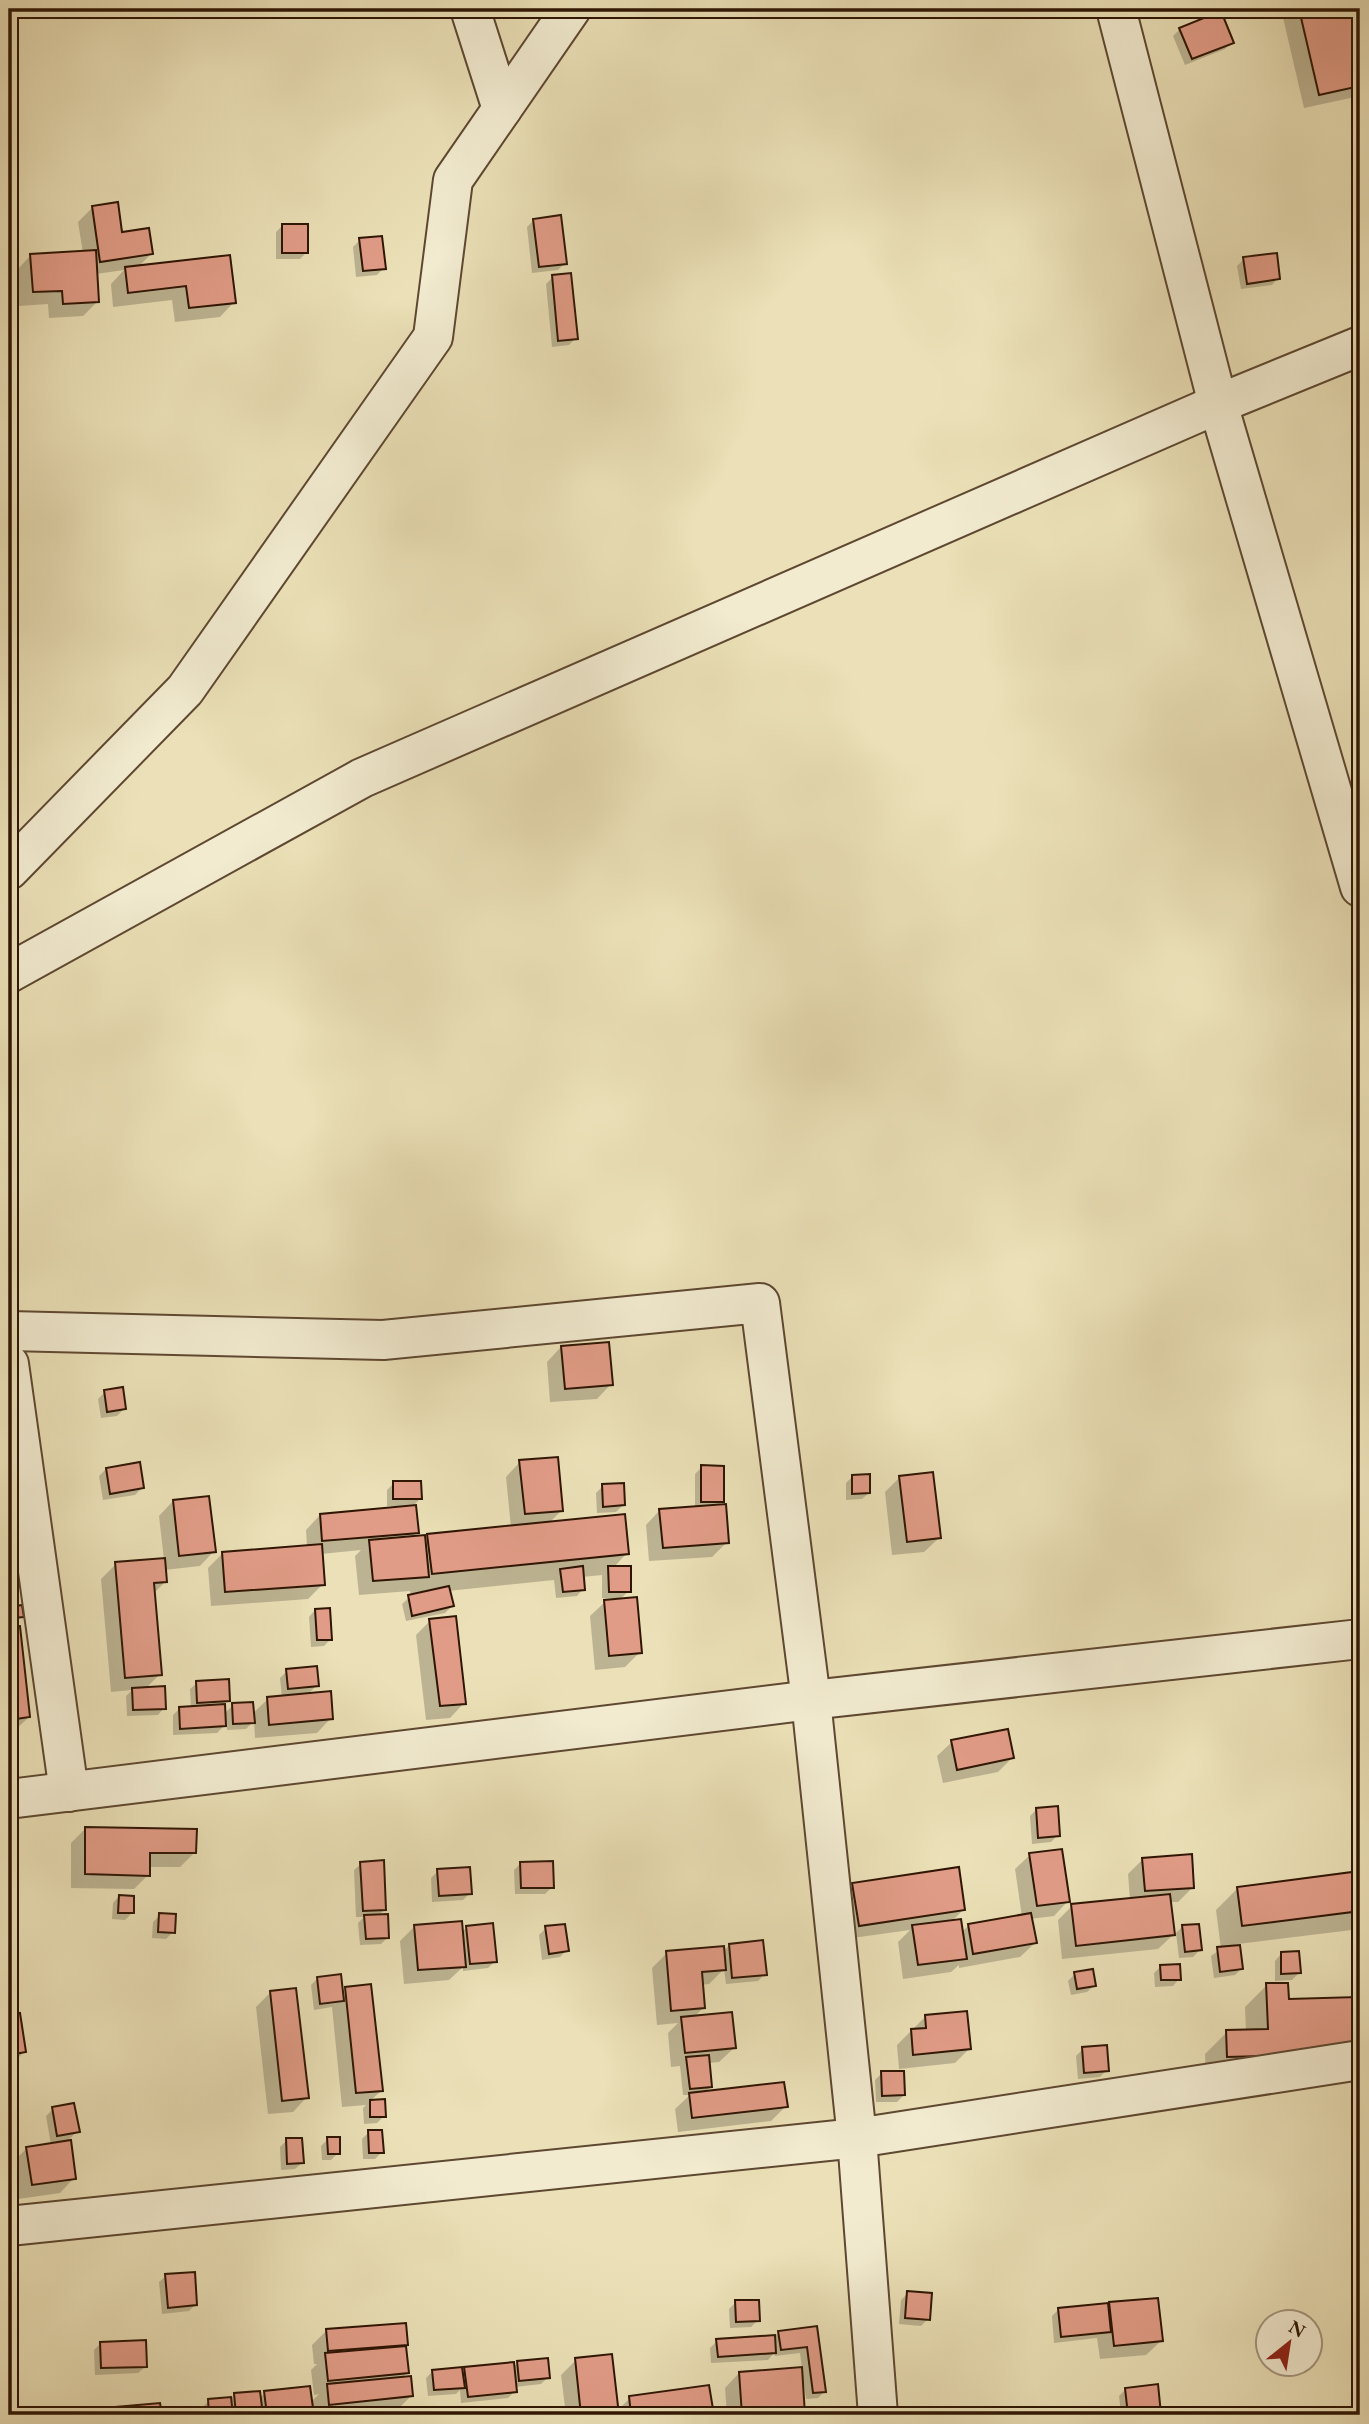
<svg xmlns="http://www.w3.org/2000/svg" width="1369" height="2424" viewBox="0 0 1369 2424" font-family="'EB Garamond',serif">
  <style>
    .shadow { fill: #0003 }
    .building { fill: #e19c87; stroke: #2f1604; stroke-width: 2 }
    .lines { fill: none; stroke-linecap: round; stroke-linejoin: round }
    .minor-casing { stroke: #5e4831; stroke-width: 42 }
    .minor { stroke: #f2ebd0; stroke-width: 38 }
  </style>
  <rect width="100%" height="100%" fill="#ebe0b7"/>
  <filter id="stains"><feTurbulence type="fractalNoise" baseFrequency=".00286" numOctaves="4"/><feColorMatrix values="0 0 0 0 .2 0 0 0 0 .09 0 0 0 0 .02 0 0 0 .5 -.17"/></filter>
  <radialGradient id="worn" r=".72"><stop offset=".6" stop-color="#630" stop-opacity="0"/><stop offset="1" stop-color="#630" stop-opacity=".3"/></radialGradient>
  <!-- shadow -->
  <g class="shadow">
    <polygon points="1281,9 1353,9 1360,41 1360,92 1355,97 1304,108"/>
    <polygon points="1180,29 1232,42 1225,49 1185,65 1173,36"/>
    <polygon points="93,207 121,234 151,254 137,268 234,302 220,317 175,322 172,300 113,307 111,284 124,270 96,274 98,301 83,316 49,318 48,304 19,306 17,270 31,255 83,253 78,222"/>
    <polygon points="534,220 565,263 558,270 532,273 527,227"/>
    <polygon points="282,226 307,252 300,259 276,259 276,232"/>
    <polygon points="360,240 384,268 377,275 356,277 353,247"/>
    <polygon points="1244,259 1278,278 1272,285 1241,289 1237,266"/>
    <polygon points="553,277 576,338 569,345 552,347 546,284"/>
    <polygon points="561,1347 611,1384 597,1399 550,1402 547,1362"/>
    <polygon points="105,1392 124,1409 117,1416 101,1418 98,1399"/>
    <polygon points="520,1462 562,1510 548,1524 627,1553 613,1568 629,1591 619,1600 640,1652 625,1667 595,1670 590,1616 605,1602 616,1601 616,1598 602,1598 602,1575 582,1577 583,1589 577,1596 556,1598 554,1580 448,1591 452,1606 445,1613 406,1621 402,1604 411,1596 410,1591 359,1595 355,1556 361,1550 321,1554 323,1584 308,1599 211,1606 208,1568 222,1554 307,1547 306,1530 320,1515 399,1508 399,1506 387,1506 387,1490 394,1483 420,1499 414,1505 417,1532 411,1538 424,1540 428,1536 511,1528 506,1477"/>
    <polygon points="702,1467 722,1501 717,1507 727,1542 712,1557 649,1561 646,1525 660,1510 695,1508 695,1474"/>
    <polygon points="106,1469 142,1488 135,1495 103,1500 99,1476"/>
    <polygon points="853,1476 869,1493 862,1499 846,1500 846,1483"/>
    <polygon points="900,1477 939,1538 924,1552 892,1555 885,1492"/>
    <polygon points="603,1486 623,1505 616,1512 597,1513 596,1493"/>
    <polygon points="173,1501 214,1551 200,1566 164,1570 166,1581 153,1594 160,1674 145,1689 164,1708 158,1715 127,1716 126,1696 132,1690 111,1692 101,1579 116,1564 164,1560 159,1516"/>
    <polygon points="12,1608 22,1616 15,1623 9,1624"/>
    <polygon points="315,1610 331,1639 324,1646 311,1647 309,1617"/>
    <polygon points="430,1621 464,1703 450,1718 426,1720 416,1635"/>
    <polygon points="19,1628 29,1717 14,1731 9,1732 9,1629"/>
    <polygon points="287,1671 317,1685 307,1695 331,1718 317,1733 255,1738 254,1721 246,1729 227,1730 227,1723 217,1733 173,1735 173,1715 180,1708 191,1708 190,1689 197,1683 228,1700 223,1705 224,1714 233,1705 252,1714 268,1699 282,1698 280,1678"/>
    <polygon points="952,1742 1013,1757 998,1772 943,1783 937,1756"/>
    <polygon points="1037,1809 1058,1835 1051,1842 1032,1844 1030,1816"/>
    <polygon points="86,1828 195,1852 180,1867 148,1867 148,1875 134,1889 71,1888 71,1843"/>
    <polygon points="1030,1855 1068,1901 1054,1916 1030,1919 1035,1943 1020,1957 959,1968 959,1965 951,1972 903,1979 898,1942 910,1930 845,1939 838,1900 853,1885 963,1910 951,1922 961,1933 969,1925 1022,1917 1015,1869"/>
    <polygon points="1143,1859 1193,1887 1178,1902 1169,1902 1173,1935 1158,1949 1062,1959 1058,1920 1072,1906 1130,1900 1128,1874"/>
    <polygon points="521,1863 552,1887 545,1894 515,1894 514,1870"/>
    <polygon points="361,1864 385,1909 378,1916 388,1937 381,1944 360,1945 358,1923 364,1917 356,1917 354,1870"/>
    <polygon points="438,1871 470,1893 463,1900 432,1902 431,1878"/>
    <polygon points="1360,1873 1360,1929 1238,1944 1242,1968 1235,1975 1214,1978 1211,1956 1221,1949 1216,1910 1238,1888"/>
    <polygon points="119,1896 132,1913 125,1920 112,1919 113,1903"/>
    <polygon points="160,1915 173,1932 166,1939 152,1938 153,1922"/>
    <polygon points="415,1926 461,1933 467,1927 495,1961 488,1968 463,1971 463,1967 449,1980 404,1984 400,1941"/>
    <polygon points="1183,1926 1200,1950 1193,1957 1179,1958 1176,1933"/>
    <polygon points="546,1928 567,1950 560,1957 542,1960 539,1935"/>
    <polygon points="730,1945 765,1974 758,1981 726,1984 724,1969 709,1984 701,1985 703,2008 693,2018 734,2048 719,2062 708,2063 711,2087 704,2093 786,2106 771,2121 678,2132 675,2109 690,2095 683,2095 680,2066 671,2067 668,2033 678,2023 657,2025 652,1968 667,1953 722,1952"/>
    <polygon points="1281,1954 1299,1973 1292,1980 1275,1981 1275,1961"/>
    <polygon points="1161,1966 1179,1979 1173,1986 1155,1987 1154,1973"/>
    <polygon points="1075,1974 1094,1986 1087,1992 1071,1995 1068,1981"/>
    <polygon points="318,1978 341,1993 346,1988 381,2091 370,2101 384,2116 377,2123 364,2124 363,2108 366,2105 342,2107 332,2007 314,2010 311,1985"/>
    <polygon points="1267,1985 1358,2052 1206,2078 1205,2054 1227,2032 1246,2032 1245,2007"/>
    <polygon points="271,1992 307,2097 293,2112 268,2114 256,2007"/>
    <polygon points="18,2015 24,2052 9,2067 9,2017"/>
    <polygon points="926,2016 969,2049 955,2063 899,2069 897,2045"/>
    <polygon points="1083,2049 1107,2070 1100,2077 1078,2079 1076,2056"/>
    <polygon points="882,2073 904,2095 897,2102 876,2102 875,2080"/>
    <polygon points="53,2109 78,2131 69,2139 74,2178 60,2193 18,2199 12,2163 27,2148 51,2145 46,2116"/>
    <polygon points="369,2132 382,2152 375,2159 363,2159 362,2139"/>
    <polygon points="328,2139 338,2153 331,2160 322,2160 321,2146"/>
    <polygon points="287,2140 302,2163 295,2169 281,2170 280,2147"/>
    <polygon points="166,2276 196,2304 189,2311 162,2314 159,2282"/>
    <polygon points="908,2293 928,2319 921,2326 899,2324 901,2300"/>
    <polygon points="736,2302 758,2320 751,2327 730,2328 729,2309"/>
    <polygon points="1110,2304 1161,2341 1146,2355 1100,2359 1097,2338 1054,2343 1052,2316 1059,2309 1106,2308"/>
    <polygon points="404,2325 407,2373 401,2379 411,2396 397,2410 348,2415 194,2415 209,2401 230,2399 234,2395 259,2399 265,2393 310,2403 319,2394 314,2395 311,2370 317,2364 314,2364 312,2345 327,2330"/>
    <polygon points="816,2328 825,2391 818,2398 806,2399 804,2384 801,2385 803,2415 727,2415 725,2388 739,2373 802,2369 800,2353 775,2356 774,2353 768,2360 711,2363 710,2348 717,2341 774,2337 779,2332"/>
    <polygon points="101,2343 145,2367 138,2373 95,2375 94,2350"/>
    <polygon points="576,2360 617,2411 630,2398 708,2387 712,2415 566,2415 561,2375"/>
    <polygon points="518,2362 548,2377 541,2384 515,2387 515,2391 508,2398 461,2403 460,2390 456,2394 428,2396 426,2378 433,2371 461,2373 465,2369 513,2368"/>
    <polygon points="1126,2389 1159,2413 1104,2415 1121,2413 1119,2396"/>
    <polygon points="159,2405 160,2415 99,2415 104,2410"/>
  </g>
  <!-- building -->
  <g class="building">
    <polygon points="1299,9 1355,9 1360,33 1360,86 1319,95"/>
    <polygon points="1221,11 1234,43 1192,59 1179,28"/>
    <polygon points="118,202 122,232 149,228 153,254 100,262 92,206"/>
    <polygon points="561,215 567,264 539,267 533,219"/>
    <rect x="282" y="224" width="26" height="29"/>
    <polygon points="382,236 386,269 363,271 359,238"/>
    <polygon points="96,250 99,302 63,304 62,291 33,292 30,254"/>
    <polygon points="1277,253 1280,279 1247,284 1243,257"/>
    <polygon points="230,255 236,303 189,308 186,286 128,293 125,267"/>
    <polygon points="571,273 578,339 558,341 552,275"/>
    <polygon points="609,1342 613,1385 565,1389 561,1346"/>
    <polygon points="123,1387 126,1409 107,1412 104,1390"/>
    <polygon points="558,1457 563,1511 525,1514 519,1460"/>
    <polygon points="140,1462 144,1488 110,1494 106,1468"/>
    <polygon points="701,1465 724,1466 724,1502 701,1502"/>
    <polygon points="933,1472 941,1538 907,1542 899,1476"/>
    <polygon points="870,1474 870,1493 852,1494 852,1475"/>
    <polygon points="393,1481 421,1481 422,1499 393,1499"/>
    <polygon points="624,1483 625,1505 603,1507 602,1484"/>
    <polygon points="209,1496 216,1552 179,1556 173,1500"/>
    <polygon points="726,1504 729,1543 663,1548 659,1509"/>
    <polygon points="416,1505 419,1533 322,1541 320,1514"/>
    <polygon points="625,1514 629,1554 432,1574 427,1534"/>
    <polygon points="425,1535 429,1577 373,1581 369,1540"/>
    <polygon points="322,1544 325,1585 225,1592 222,1552"/>
    <polygon points="165,1558 167,1582 154,1583 162,1675 125,1678 115,1562"/>
    <polygon points="583,1566 585,1590 563,1592 560,1569"/>
    <polygon points="608,1566 631,1566 631,1592 609,1592"/>
    <polygon points="13,1576 16,1601 9,1602 9,1577"/>
    <polygon points="449,1586 454,1606 412,1616 408,1595"/>
    <polygon points="637,1597 642,1653 609,1656 604,1600"/>
    <polygon points="22,1605 24,1617 12,1618 11,1607"/>
    <polygon points="330,1608 332,1640 317,1640 315,1609"/>
    <polygon points="456,1616 466,1704 440,1706 429,1619"/>
    <polygon points="20,1626 30,1717 9,1720 9,1627"/>
    <polygon points="317,1666 319,1686 288,1689 286,1669"/>
    <polygon points="229,1679 230,1701 197,1703 196,1681"/>
    <polygon points="165,1686 166,1709 133,1710 132,1688"/>
    <polygon points="331,1691 333,1719 269,1725 267,1697"/>
    <polygon points="253,1702 255,1723 233,1724 232,1703"/>
    <polygon points="225,1704 226,1726 180,1729 179,1707"/>
    <polygon points="1008,1729 1014,1758 957,1770 951,1740"/>
    <polygon points="1058,1806 1060,1836 1038,1838 1036,1808"/>
    <polygon points="85,1827 197,1829 196,1853 150,1853 150,1876 85,1874"/>
    <polygon points="1062,1849 1070,1902 1037,1906 1029,1853"/>
    <polygon points="1192,1854 1194,1888 1145,1891 1142,1858"/>
    <polygon points="384,1860 386,1910 363,1911 360,1862"/>
    <polygon points="553,1861 554,1888 521,1888 520,1862"/>
    <polygon points="470,1867 472,1894 439,1896 437,1869"/>
    <polygon points="959,1867 965,1910 859,1926 852,1883"/>
    <polygon points="1360,1871 1360,1911 1242,1926 1237,1887"/>
    <polygon points="1170,1894 1175,1935 1076,1946 1071,1904"/>
    <polygon points="119,1895 134,1896 134,1913 118,1913"/>
    <polygon points="159,1913 176,1914 175,1933 158,1932"/>
    <polygon points="1031,1913 1037,1943 973,1954 968,1924"/>
    <polygon points="388,1914 389,1938 366,1939 364,1915"/>
    <polygon points="961,1919 967,1959 918,1965 912,1925"/>
    <polygon points="462,1921 466,1967 418,1970 414,1925"/>
    <polygon points="493,1923 497,1962 470,1964 466,1926"/>
    <polygon points="565,1924 569,1951 549,1954 545,1926"/>
    <polygon points="1199,1924 1202,1950 1185,1952 1182,1925"/>
    <polygon points="763,1940 767,1975 732,1978 729,1944"/>
    <polygon points="1240,1945 1243,1969 1220,1972 1217,1947"/>
    <polygon points="724,1946 726,1970 702,1972 705,2008 671,2011 666,1951"/>
    <polygon points="1299,1951 1301,1973 1281,1974 1281,1952"/>
    <polygon points="1180,1964 1181,1980 1161,1980 1160,1965"/>
    <polygon points="1093,1969 1096,1986 1077,1989 1074,1972"/>
    <polygon points="341,1974 344,2001 320,2004 317,1977"/>
    <polygon points="1266,1983 1288,1983 1289,1999 1358,1997 1360,2053 1227,2057 1226,2030 1268,2029"/>
    <polygon points="371,1984 383,2091 356,2093 345,1987"/>
    <polygon points="296,1988 309,2098 282,2101 270,1991"/>
    <polygon points="967,2011 971,2049 913,2055 911,2029 926,2028 925,2015"/>
    <polygon points="732,2012 736,2048 685,2053 681,2017"/>
    <polygon points="20,2013 26,2052 9,2055 9,2015"/>
    <polygon points="1107,2045 1109,2071 1084,2073 1082,2047"/>
    <polygon points="709,2055 712,2087 690,2089 686,2057"/>
    <polygon points="881,2071 904,2071 905,2095 882,2096"/>
    <polygon points="784,2082 788,2107 692,2118 689,2093"/>
    <polygon points="385,2099 386,2117 370,2117 370,2100"/>
    <polygon points="74,2103 80,2132 57,2136 52,2107"/>
    <polygon points="368,2130 382,2130 384,2153 369,2153"/>
    <polygon points="327,2137 340,2137 340,2154 328,2154"/>
    <polygon points="286,2138 302,2138 304,2163 287,2164"/>
    <polygon points="71,2140 76,2179 32,2185 26,2147"/>
    <polygon points="195,2272 197,2305 168,2308 165,2274"/>
    <polygon points="907,2291 932,2293 930,2320 905,2318"/>
    <polygon points="1158,2298 1163,2341 1114,2346 1109,2302"/>
    <polygon points="735,2300 759,2300 760,2321 736,2322"/>
    <polygon points="1108,2303 1111,2332 1061,2337 1058,2308"/>
    <polygon points="406,2323 408,2345 328,2351 326,2329"/>
    <polygon points="817,2326 826,2392 813,2393 807,2347 781,2350 778,2331"/>
    <polygon points="775,2335 776,2353 718,2357 716,2339"/>
    <polygon points="146,2340 147,2367 101,2368 100,2342"/>
    <polygon points="406,2346 409,2373 328,2381 325,2353"/>
    <polygon points="612,2354 619,2415 581,2415 575,2358"/>
    <polygon points="548,2358 550,2378 519,2381 517,2361"/>
    <polygon points="514,2362 517,2392 468,2397 464,2367"/>
    <polygon points="462,2367 465,2388 434,2390 432,2370"/>
    <polygon points="802,2367 805,2415 742,2415 739,2372"/>
    <polygon points="411,2376 413,2396 329,2405 327,2384"/>
    <polygon points="1158,2384 1161,2414 1128,2415 1125,2388"/>
    <polygon points="709,2385 714,2415 631,2415 629,2396"/>
    <polygon points="310,2386 314,2415 267,2415 264,2391"/>
    <polygon points="260,2391 263,2415 236,2415 234,2393"/>
    <polygon points="231,2397 233,2415 209,2415 208,2399"/>
    <polygon points="160,2403 162,2415 104,2415 104,2408"/>
  </g>
  <g class="lines">
    <!-- minor casing -->
    <g class="minor-casing">
      <g id="minor">
        <polyline points="470,9 502,109"/>
        <polyline points="1116,9 1218,404 1360,887"/>
        <polyline points="9,870 185,690 433,337 453,180 571,9"/>
        <polyline points="9,973 362,778 1218,404 1360,346"/>
        <polyline points="9,1331 383,1340 760,1303 811,1700 857,2138 878,2415"/>
        <polyline points="9,1364 69,1792"/>
        <polyline points="9,1799 811,1700 1360,1639"/>
        <polyline points="9,2226 857,2138 1360,2060"/>
      </g>
    </g>
    <!-- minor -->
    <use href="#minor" class="minor"/>
  </g>
  <!-- margin -->
  <rect width="1369" height="2424" fill="none" stroke="#ebe0b7" stroke-width="35"/>
  <rect x="10" y="10" width="1348" height="2403" fill="none" stroke="#2f1604" stroke-width="3.5"/>
  <rect x="18" y="18" width="1334" height="2389" fill="none" stroke="#2f1604" stroke-width="2"/>
  <!-- north arrow -->
  <g transform="translate(1289 2343) rotate(30)"><circle r="33" fill="#f2ebd0" stroke="#a4967e" stroke-width="2"/>
  <path d="M0-5L12 26L0 18L-12 26Z" fill="#8f2418"/>
  <text y="-10" font-size="19" font-weight="bold" text-anchor="middle" fill="#2f1604">N</text>
  </g>
  <rect width="100%" height="100%" filter="url(#stains)"/>
  <rect width="100%" height="100%" fill="url(#worn)"/>
</svg>
